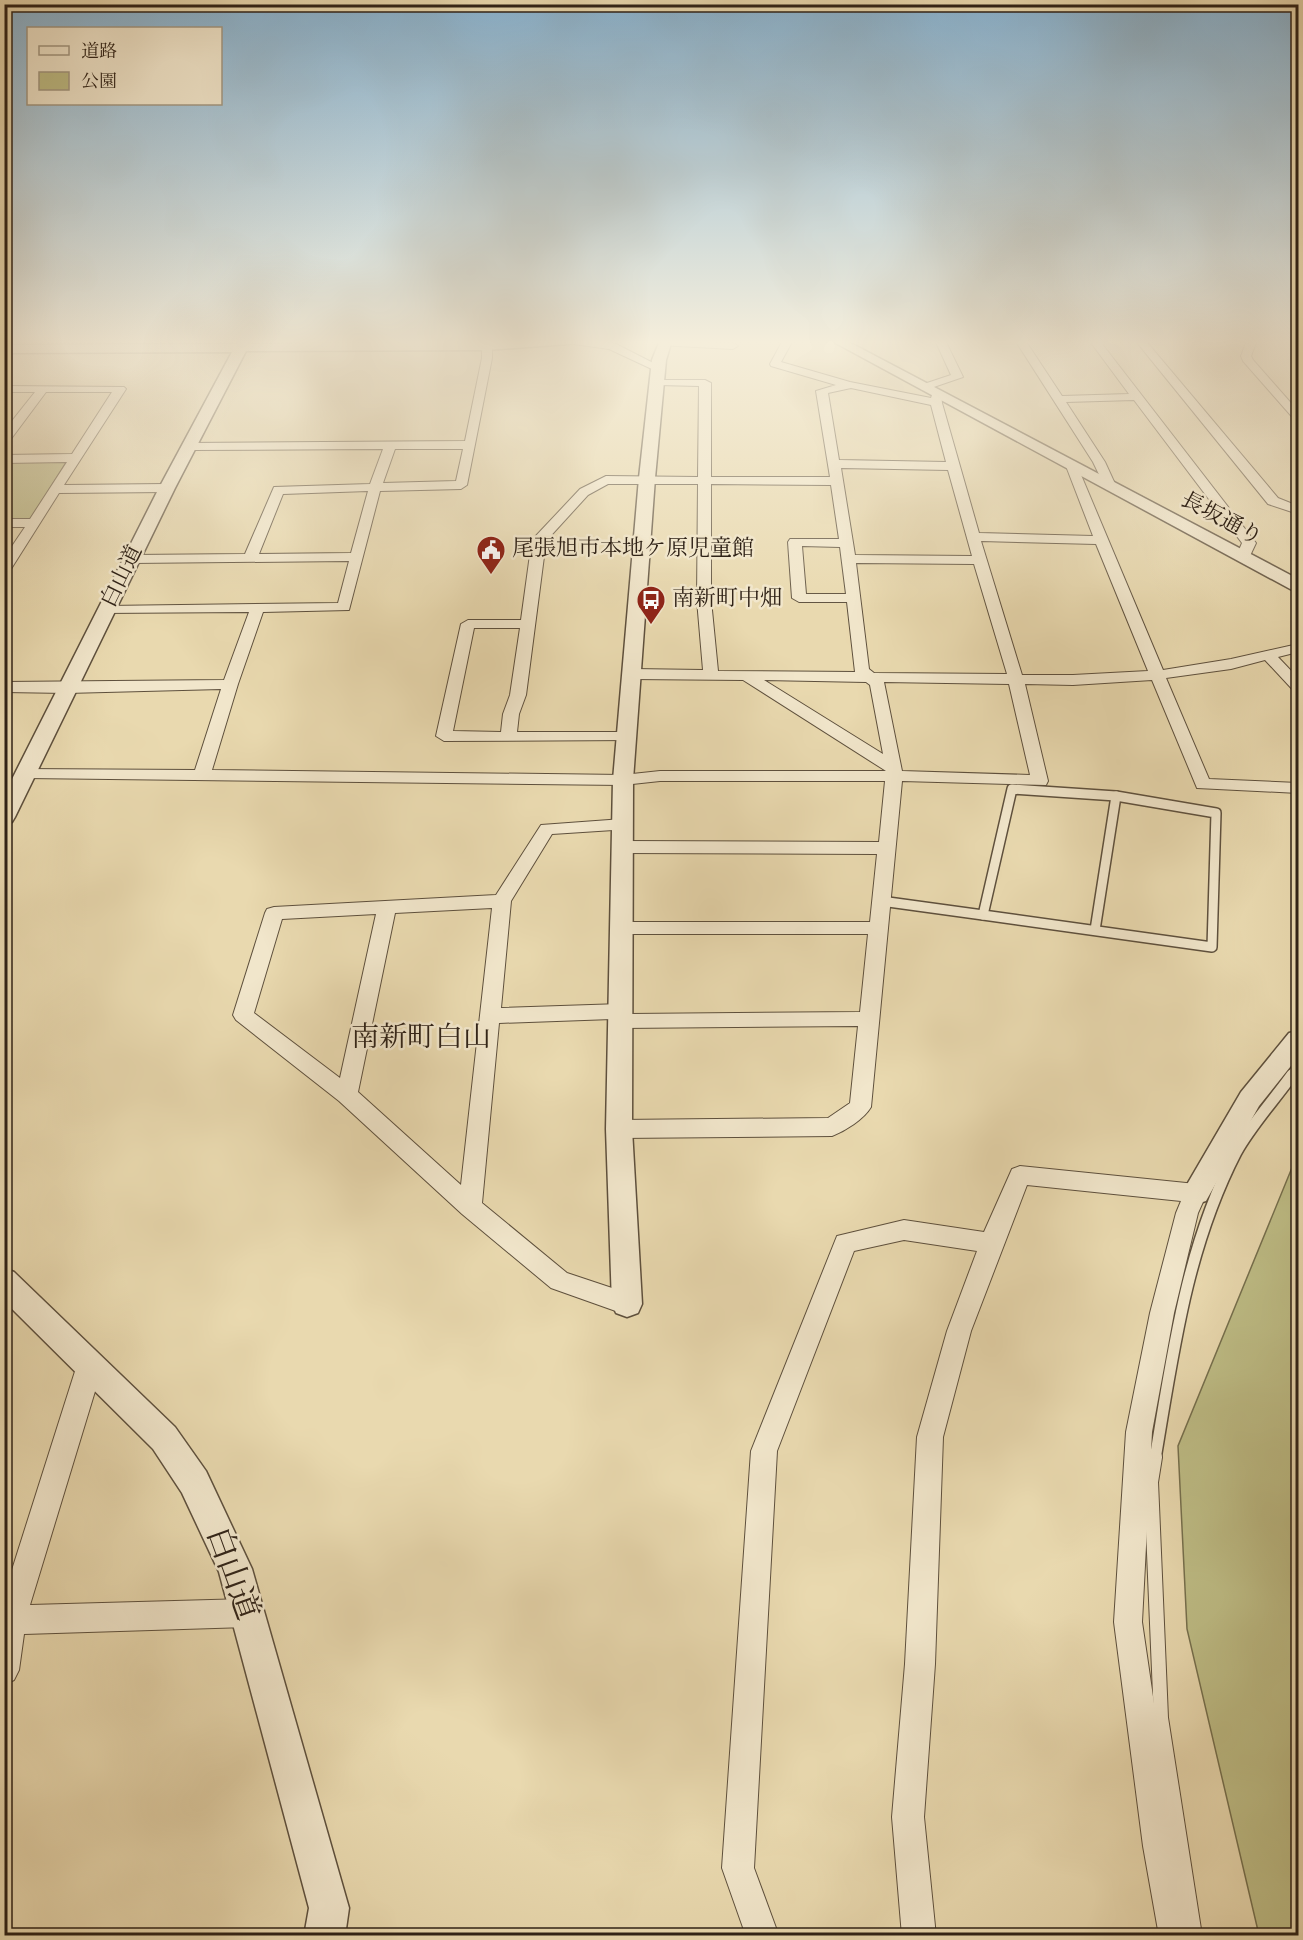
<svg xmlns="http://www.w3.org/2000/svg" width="1303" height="1940" viewBox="0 0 1303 1940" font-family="'Sorts Mill Goudy','Noto Serif JP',serif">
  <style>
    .green { fill: #bebd86; stroke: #76704e; stroke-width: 1.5 }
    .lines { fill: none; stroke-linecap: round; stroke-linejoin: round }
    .service-far2-casing { stroke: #5e503d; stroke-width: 12 }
    .service-far1-casing { stroke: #5e503d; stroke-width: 14 }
    .service-casing { stroke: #5e503d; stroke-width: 16 }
    .minor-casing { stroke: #5e503d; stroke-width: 2 }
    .tertiary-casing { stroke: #5e503d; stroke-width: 3 }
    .service-far2 { stroke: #f1e6cb; stroke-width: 9 }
    .service-far1 { stroke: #f1e6cb; stroke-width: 11 }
    .service { stroke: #f1e6cb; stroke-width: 14 }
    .minor { fill: #f1e6cb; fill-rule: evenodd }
    .tertiary { fill: #f1e6cb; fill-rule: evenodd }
    .wall { fill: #c2907c; stroke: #2f2217; stroke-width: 1.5 }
    .labels { text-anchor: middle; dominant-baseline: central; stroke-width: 5; stroke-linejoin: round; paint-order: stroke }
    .far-street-label { font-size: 22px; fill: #2f2217; stroke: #f1e6cb }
    .far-poi-label { font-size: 22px; fill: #2f2217; stroke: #f1e6cb; text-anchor: start }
    .quarter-label { font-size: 28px; fill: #2f2217; stroke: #f1e6cb }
    .near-street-label { font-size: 32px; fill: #2f2217; stroke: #f1e6cb }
  </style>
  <rect width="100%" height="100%" fill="#e9d9af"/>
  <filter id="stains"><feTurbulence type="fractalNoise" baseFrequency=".00333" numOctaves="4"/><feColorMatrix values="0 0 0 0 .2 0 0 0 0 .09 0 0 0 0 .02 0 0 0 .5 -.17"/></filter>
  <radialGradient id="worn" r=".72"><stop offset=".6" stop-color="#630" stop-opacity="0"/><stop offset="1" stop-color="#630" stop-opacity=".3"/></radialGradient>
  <!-- green -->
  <g class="green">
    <polygon points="4,461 67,461 30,520 5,520"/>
    <polygon points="1298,1153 1298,1935 1259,1935 1187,1629 1178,1446"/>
  </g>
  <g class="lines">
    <!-- service-far2 casing -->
    <g class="service-far2-casing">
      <g id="service-far2">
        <polygon points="1012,789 1116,796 1216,813 1212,947 983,915"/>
        <polyline points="881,901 983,915"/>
        <polyline points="1095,930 1116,796"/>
        <polyline points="1291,1076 1298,1066"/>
      </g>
    </g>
    <!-- service-far1 casing -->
    <g class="service-far1-casing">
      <path id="service-far1" d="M1155,1459c18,-106 31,-210 81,-307 15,-27 38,-52 56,-77"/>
    </g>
    <!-- service casing -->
    <g class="service-casing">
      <polyline id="service" points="1155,1457 1151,1482 1161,1718 1195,1936"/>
    </g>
    <!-- minor casing -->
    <g class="minor-casing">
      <g id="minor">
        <polygon points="562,340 587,340 616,344 663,368 658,371 654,370 609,349 567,343"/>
        <polygon points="663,340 733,343 738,346 733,349 659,345 659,341"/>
        <path d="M783,340h10l-12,22 69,20 81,16 2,-6h8l1,11 37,130 114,3 -27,-70 6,-4 4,1 87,207 68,-11 67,-15v8l-20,5 20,21v14l-5,-2 -28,-30 -34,9 -65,9 43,101 89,4v10l-101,-5 -45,-108 -79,5 -48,-1 23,97 -2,4 -144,-4 -31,326c-7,12 -26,24 -39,29l-213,2 -8,-3 -3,-6 3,-6 8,-3 209,-2 22,-15 8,-77 -237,2 -7,-2 -2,-7 -113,4 -17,180 85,70 69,23 3,8 -3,8 -9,3 -76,-27 -89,-74 -123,-113 -103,-81 -3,-5 32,-102 2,-4 7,-2 222,-12 45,-70 82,-6 6,2 3,4 -3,4 -77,5 -41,67 -10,107 120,-4 7,2 3,5 -1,3 230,-2 8,-78h-246l-7,-1 -2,-5 2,-5 7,-1h248l7,-68 -254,-1 -6,-2 -3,-4 3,-4 6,-2 256,1 6,-61h-225l-37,4 -597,-7 -6,-1 -2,-4 2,-4 175,1 26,-81 -154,4 -63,-1v-10l220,-2 25,-68 -148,1 -2,-3 7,-4 232,-3 11,-42 -217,2 -7,-4 7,-4 113,-1 29,-67 96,-3 13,-35 -192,1 -4,-1v-6l278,-2 17,-83v-12l5,-3 5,3v12l-25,127 -6,4 -81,2 -31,119 -86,2 -25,72 -26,86 411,5 37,-4h226l-143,-91 -111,-1 -8,-5 8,-5 71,1 -6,-70 1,-116h-90l-20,11 -42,46 -20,154 -7,19 -2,18h110l8,5 -2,3 -189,1 -8,-5 25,-112 7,-4h53l11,-80 48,-51 26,-13 92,1 1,-91 -41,-1 -4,-1v-4h51l6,3v94h119l-14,-86 20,-6 -65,-19 -1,-2zM851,388l80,17 15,57 -107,-2 -11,-67zM395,449h68l-7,32 -73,2zM841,468l107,2 24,86 -117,-1zM711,484l120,1 8,54h-49l-2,3 4,56 7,4h48l8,70 -137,-1 -7,-71zM368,491l-17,62 -92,1 24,-60zM981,541l115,3 52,127 -75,4h-51zM802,546l38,1 6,47h-40zM856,563l118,1 33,110 -133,-1 -5,-4zM474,628h46l-10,67 -7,19 -2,18 -48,-1zM764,680l102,2 4,3 13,69zM884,682l125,2 21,91 -128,-4zM492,908l-31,277 -103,-93 37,-179zM376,914l-36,164 -86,-65 28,-94z"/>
        <polygon points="935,340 945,340 963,377 925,390 921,389 921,385 951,375"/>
        <polygon points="1015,340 1025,340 1062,396 1129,394 1089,340 1099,340 1256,543 1248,560 1238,560 1236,557 1242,543 1134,400 1066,402 1105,462 1116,486 1110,490 1106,489 1093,462"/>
        <polygon points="1135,340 1145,340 1278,498 1298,506 1298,514 1268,504"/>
        <polygon points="1247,340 1257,340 1251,356 1253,360 1298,411 1298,420 1294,419 1243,361 1241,356"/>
        <polygon points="4,386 124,387 126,389 64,485 167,484 173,488 167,492 59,493 11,569 4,573 4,558 25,527 4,527 4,519 30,519 67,462 4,463 4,455 72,454 112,392 46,392 8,443 4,443 4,431 35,392 4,392"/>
        <polygon points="1020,1166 1196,1184 1204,1186 1207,1193 1198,1213 1174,1313 1152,1432 1142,1622 1175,1846 1193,1936 1159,1936 1143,1846 1114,1622 1126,1432 1150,1313 1176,1213 1181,1201 1027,1185 971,1331 943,1437 935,1664 924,1817 936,1936 902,1936 892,1817 905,1664 917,1437 947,1331 977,1251 904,1240 854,1251 777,1451 754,1868 779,1936 746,1936 722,1868 751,1451 837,1236 904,1220 984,1232 1012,1169"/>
        <polygon points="90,1354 99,1357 103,1365 30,1605 247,1599 257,1603 261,1613 257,1623 247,1627 24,1634 19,1670 14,1680 4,1685 4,1595 77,1365 81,1357"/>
      </g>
    </g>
    <!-- tertiary casing -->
    <g class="tertiary-casing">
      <g id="tertiary">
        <polygon points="239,340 251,340 250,344 575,340 569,344 487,350 246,351 175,488 15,817 12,822 4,824 4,795 159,488 232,352 4,353 4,345 237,344"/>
        <polygon points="660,340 672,340 666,360 655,478 633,780 632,1129 642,1304 638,1313 627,1317 616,1313 612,1304 606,1129 613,780 639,478 652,360"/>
        <polygon points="830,340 845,340 1298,579 1298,591 1292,590"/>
        <polygon points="1298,1031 1298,1057 1259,1106 1206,1201 1196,1204 1186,1201 1182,1193 1241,1092 1289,1033"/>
        <polygon points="4,1268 14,1272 175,1427 206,1471 252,1569 349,1908 345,1936 304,1936 309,1908 219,1572 182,1493 153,1449 4,1301"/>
      </g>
    </g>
    <!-- service-far2 -->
    <use href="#service-far2" class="service-far2"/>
    <!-- service-far1 -->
    <use href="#service-far1" class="service-far1"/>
    <!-- service -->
    <use href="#service" class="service"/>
    <!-- minor -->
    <use href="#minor" class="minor"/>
    <!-- tertiary -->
    <use href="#tertiary" class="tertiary"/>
  </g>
  <!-- wall -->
  <g class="wall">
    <polygon points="4,339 108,339 106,342 4,342"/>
    <polygon points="202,339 233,339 232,341 202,340"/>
  </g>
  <!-- sky -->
  <linearGradient id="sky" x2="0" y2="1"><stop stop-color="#89b5d4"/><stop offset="0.56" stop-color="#f5eedb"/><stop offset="1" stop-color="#f5eedb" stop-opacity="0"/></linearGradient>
  <rect width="1303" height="611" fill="url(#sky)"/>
  <!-- icons -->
  <defs>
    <g id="civic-pin" transform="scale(1.5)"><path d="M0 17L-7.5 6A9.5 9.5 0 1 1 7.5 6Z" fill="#8f2418" stroke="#f1e6cb"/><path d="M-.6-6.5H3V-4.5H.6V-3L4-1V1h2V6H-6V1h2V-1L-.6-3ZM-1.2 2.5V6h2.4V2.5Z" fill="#fff"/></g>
    <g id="bus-pin" transform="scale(1.5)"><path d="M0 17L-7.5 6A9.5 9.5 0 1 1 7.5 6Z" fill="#8f2418" stroke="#f1e6cb"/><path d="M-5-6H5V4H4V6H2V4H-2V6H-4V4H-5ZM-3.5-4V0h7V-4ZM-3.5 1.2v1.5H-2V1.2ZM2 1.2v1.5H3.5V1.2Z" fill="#fff"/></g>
  </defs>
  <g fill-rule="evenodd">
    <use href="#civic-pin" x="491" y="550"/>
    <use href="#bus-pin" x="651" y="600"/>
  </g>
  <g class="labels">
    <!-- far-street labels -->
    <g class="far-street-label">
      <text transform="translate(1221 520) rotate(28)">長坂通り</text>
      <text transform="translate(123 577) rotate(-64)">白山道</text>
    </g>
    <!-- far-poi labels -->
    <g class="far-poi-label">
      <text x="512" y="550">尾張旭市本地ケ原児童館</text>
      <text x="672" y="600">南新町中畑</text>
    </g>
    <!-- quarter labels -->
    <g class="quarter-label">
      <text x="421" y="1039">南新町白山</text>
    </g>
    <!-- near-street labels -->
    <g class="near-street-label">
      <text transform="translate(231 1574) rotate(70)">白山道</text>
    </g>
  </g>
  <!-- margin -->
  <rect width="1303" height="1940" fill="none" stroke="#e9d9af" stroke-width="24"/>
  <rect x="6" y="6" width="1291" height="1928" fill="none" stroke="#2f2217" stroke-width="3"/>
  <rect x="12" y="12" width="1279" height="1916" fill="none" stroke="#2f2217" stroke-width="1.5"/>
  <!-- legend -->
  <rect x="27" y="27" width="195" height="78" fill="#f1e6cb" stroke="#a39883" stroke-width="1.5"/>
  <rect x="39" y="46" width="30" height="9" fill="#f1e6cb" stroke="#a39883" stroke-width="1.5"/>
  <text x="81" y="57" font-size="18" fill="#2f2217">道路</text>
  <rect x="39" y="72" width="30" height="18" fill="#bebd86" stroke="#a39883" stroke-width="1.5"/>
  <text x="81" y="87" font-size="18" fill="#2f2217">公園</text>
  <rect width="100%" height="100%" filter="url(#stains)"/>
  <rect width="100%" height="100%" fill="url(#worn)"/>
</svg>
